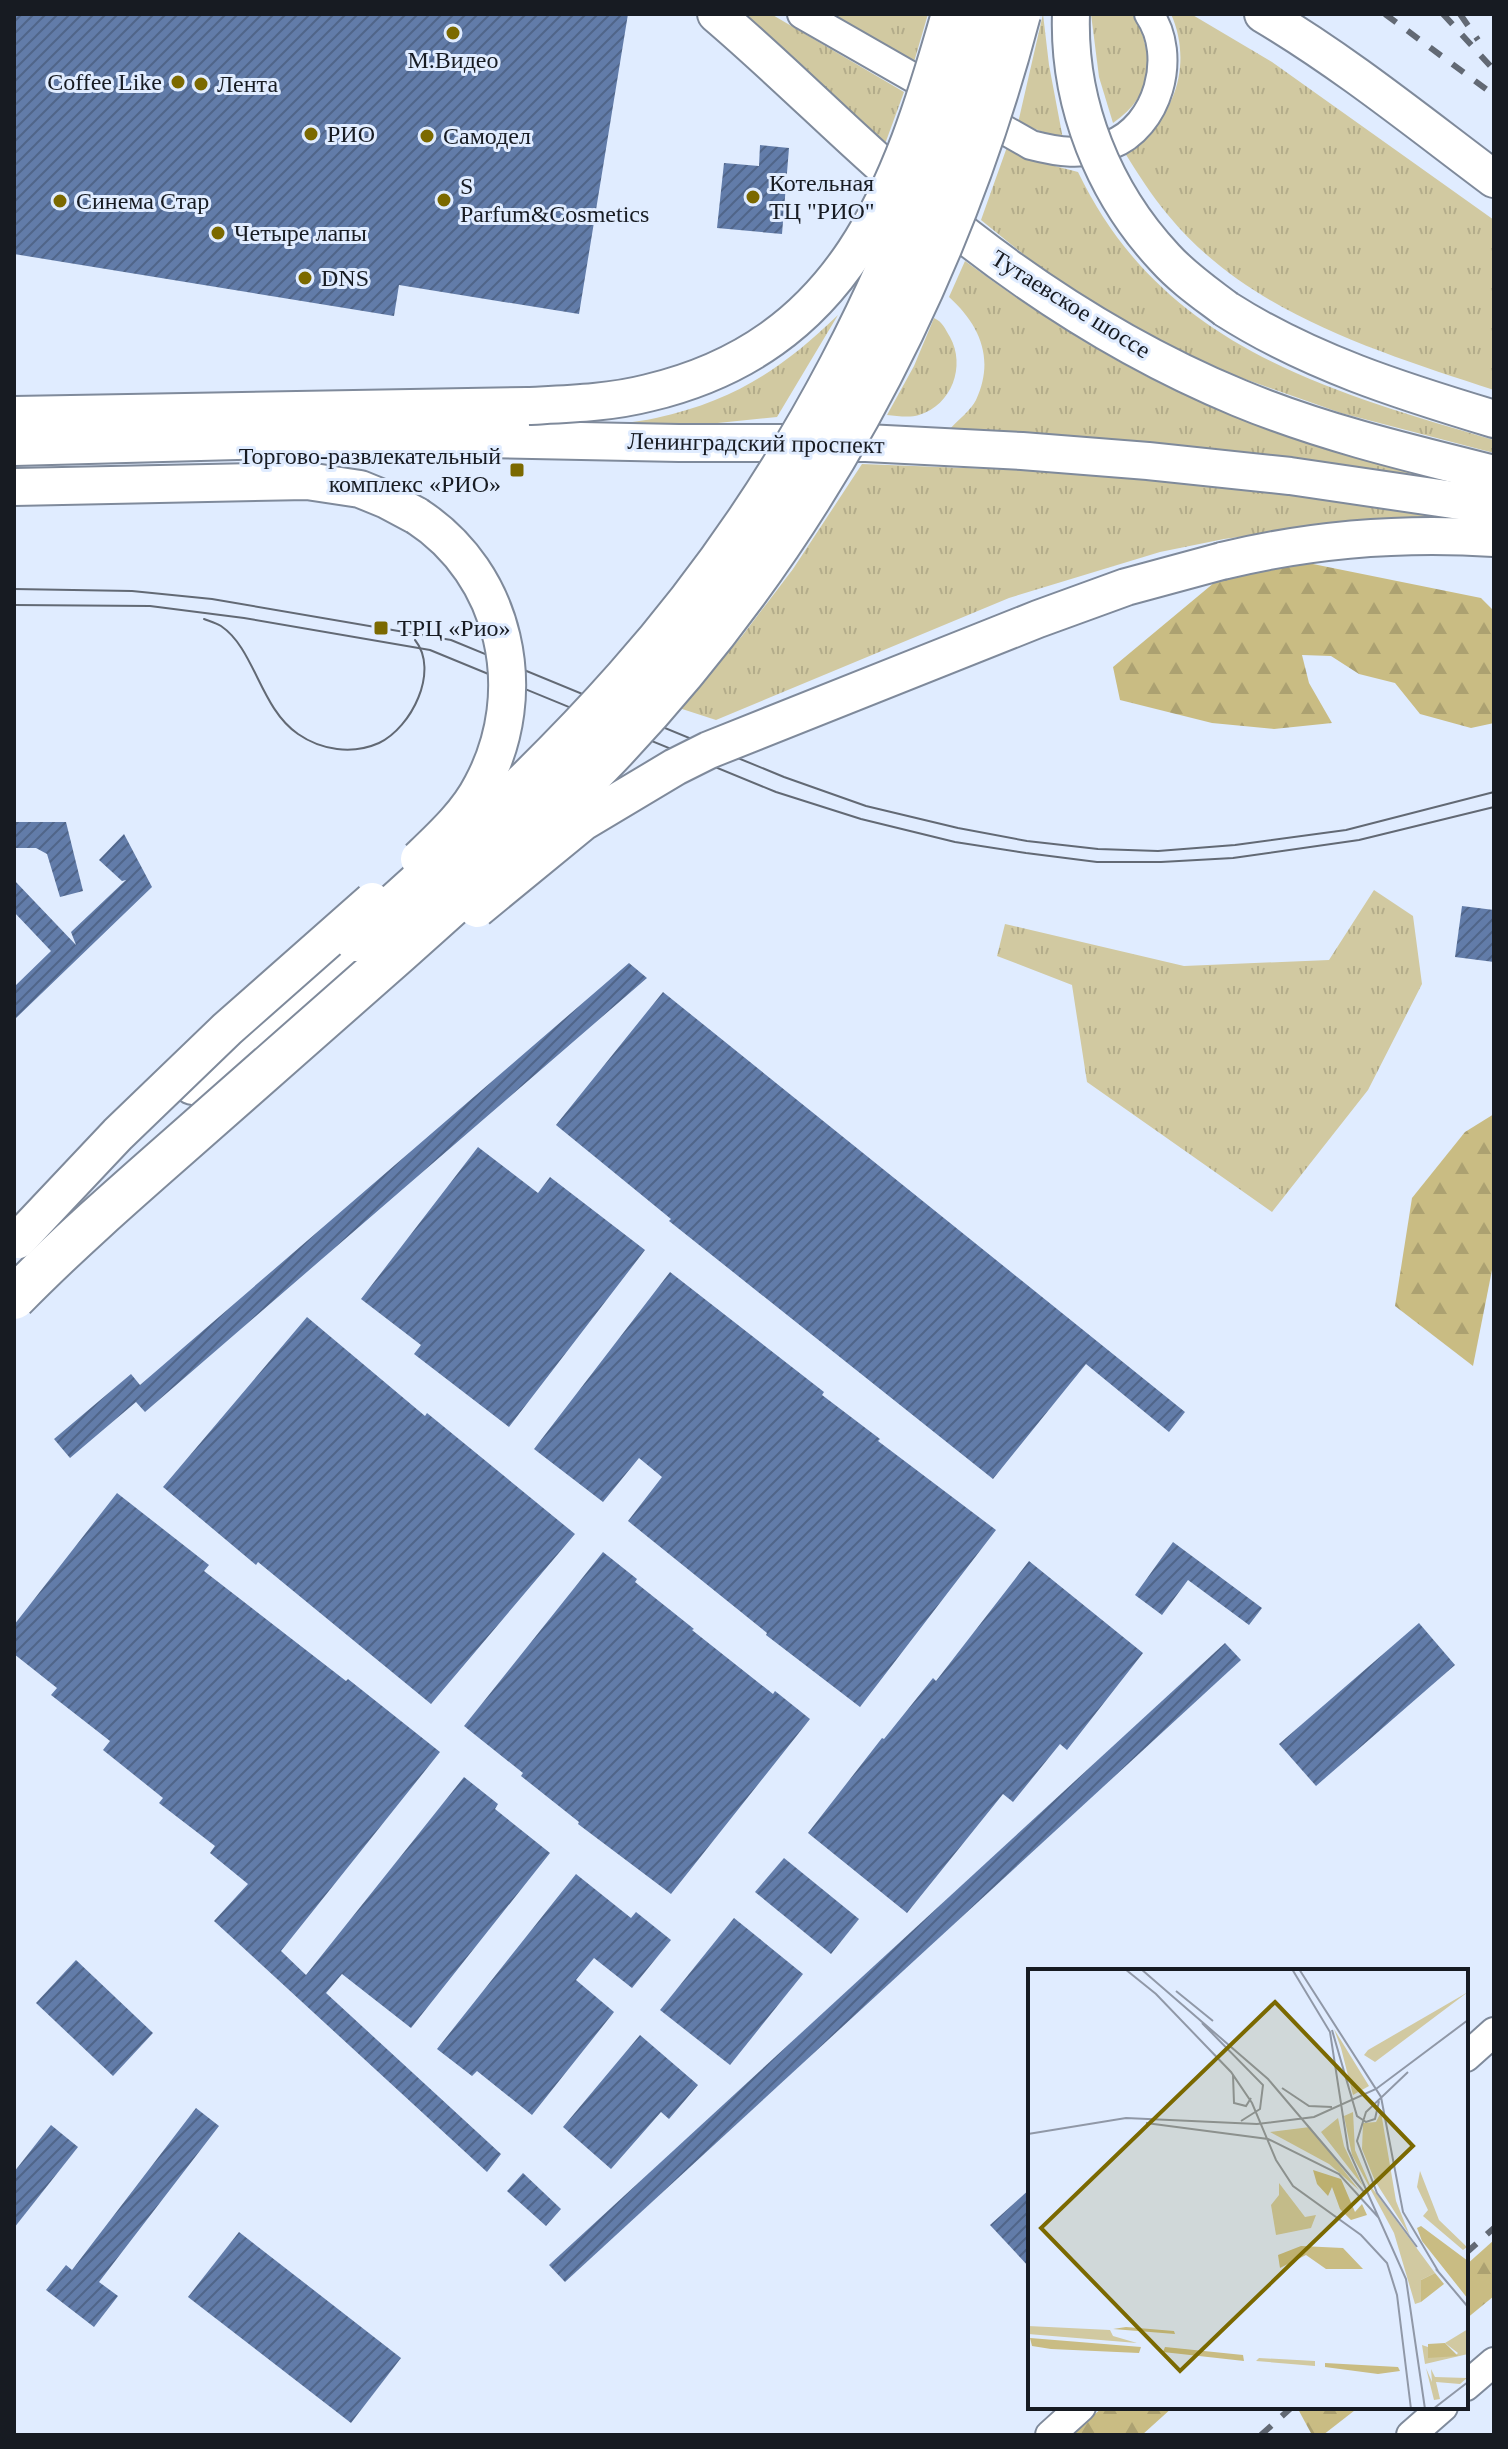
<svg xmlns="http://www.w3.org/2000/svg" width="1508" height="2449" viewBox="0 0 1508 2449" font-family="'Times New Roman',serif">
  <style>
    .grass { fill: url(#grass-tufts) }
    .forest { fill: url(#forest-firs) }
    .building { fill: url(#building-hatch) }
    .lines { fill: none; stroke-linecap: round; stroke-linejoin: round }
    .minor-casing { stroke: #7f8a9b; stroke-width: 32 }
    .major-casing { stroke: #7f8a9b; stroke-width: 40 }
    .highway-casing { stroke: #7f8a9b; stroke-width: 46 }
    .minor { stroke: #fff; stroke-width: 28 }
    .major { stroke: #fff; stroke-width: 36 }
    .highway { stroke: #fff; stroke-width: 42 }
    .tram { stroke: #626974; stroke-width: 2 }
    .rail { stroke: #626974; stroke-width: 6; stroke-dasharray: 14 14; stroke-linecap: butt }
    .major-bridge-casing { stroke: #7f8a9b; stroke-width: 40; stroke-linecap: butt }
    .highway-bridge-casing { stroke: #7f8a9b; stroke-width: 46; stroke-linecap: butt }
    .major-bridge { stroke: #fff; stroke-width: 36 }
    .highway-bridge { stroke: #fff; stroke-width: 42 }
    .poi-dot { fill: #7b6900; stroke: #e0ecff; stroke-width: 3 }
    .labels { text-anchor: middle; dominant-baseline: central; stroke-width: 6; stroke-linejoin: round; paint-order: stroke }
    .poi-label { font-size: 24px; fill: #171b22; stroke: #e0ecff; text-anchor: start }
    .street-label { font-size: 24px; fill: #171b22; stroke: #e0ecff }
    .inset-road { fill: none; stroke: #9098a7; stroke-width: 2 }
    .view { fill: #7b6900; fill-opacity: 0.15; stroke: #7b6900; stroke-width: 4 }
    .inset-edge { fill: none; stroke: #171b22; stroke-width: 4 }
  </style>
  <defs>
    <pattern id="grass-tufts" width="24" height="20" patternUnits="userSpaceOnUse" patternTransform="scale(2)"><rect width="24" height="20" fill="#d1c9a1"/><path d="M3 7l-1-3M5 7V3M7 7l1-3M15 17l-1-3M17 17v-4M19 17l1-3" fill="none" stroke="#b3ac8a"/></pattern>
    <pattern id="forest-firs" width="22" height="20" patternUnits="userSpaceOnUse" patternTransform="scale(2)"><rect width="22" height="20" fill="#c9bc83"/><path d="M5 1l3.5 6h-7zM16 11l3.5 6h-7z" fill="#aca171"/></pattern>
    <pattern id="building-hatch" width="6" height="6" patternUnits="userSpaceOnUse" patternTransform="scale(2)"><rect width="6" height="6" fill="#627ca9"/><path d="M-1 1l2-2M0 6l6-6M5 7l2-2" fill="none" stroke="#506589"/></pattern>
  </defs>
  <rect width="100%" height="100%" fill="#e0ecff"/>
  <!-- grass -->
  <g class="grass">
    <polygon points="738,14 771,14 904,92 885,144"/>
    <polygon points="832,14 928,14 914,62"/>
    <polygon points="1043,14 1049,65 1063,139 1018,123"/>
    <path d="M1091,14h43c20,43 22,79 -21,109l-14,-46z"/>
    <path d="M1171,14h20l81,48 222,158v170c-115,-38 -246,-77 -326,-175 -17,-20 -31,-43 -45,-65 8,-6 19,-11 26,-18 32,-31 40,-78 22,-118z"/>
    <path d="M1007,147l25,13 46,12c83,173 246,218 416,268v13l-153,-40 -102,-36 -62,-27 -123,-71 -73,-59z"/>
    <path d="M965,261c57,42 116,81 179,114 99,52 209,81 316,110l-306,-43 -204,-13c8,-9 21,-19 26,-29 19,-41 4,-75 -27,-103z"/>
    <path d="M838,315l-61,102 -108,11 -81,-2c22,-2 46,-3 68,-8 78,-17 126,-49 182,-103z"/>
    <path d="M934,318c9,4 11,11 16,19 16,29 2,68 -31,78 -9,3 -22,1 -32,0l27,-49z"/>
    <polygon points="862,464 1021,470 1204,484 1447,515 1464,523 1313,527 1224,539 1160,552 1009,598 716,720 679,708 742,636 793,569"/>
    <polygon points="1374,890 1413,916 1422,984 1368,1090 1272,1212 1087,1082 1072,985 997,956 1005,924 1184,966 1329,960"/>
  </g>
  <!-- forest -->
  <g class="forest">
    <polygon points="1308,563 1481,598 1494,611 1494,723 1471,728 1420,714 1395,683 1359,674 1331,656 1302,655 1309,683 1332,723 1274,729 1212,723 1120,700 1113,667 1221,577"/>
    <polygon points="1494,1114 1494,1260 1473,1366 1395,1306 1412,1198 1465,1132"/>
    <polygon points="1494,2240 1494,2296 1466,2319 1466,2265"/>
    <polygon points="1103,2407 1173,2407 1142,2435 1071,2435"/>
    <polygon points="1300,2407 1359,2407 1323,2435 1312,2435 1298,2409"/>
  </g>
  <!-- building -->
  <g class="building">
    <polygon points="14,14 628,14 579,314 399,285 394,316 14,254"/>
    <polygon points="760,145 789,148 782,234 717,228 724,163 759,166"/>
    <polygon points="14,822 66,822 83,891 60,897 47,854 36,848 14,848"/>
    <polygon points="124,834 152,887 14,1020 14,987 51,951 14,912 14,880 76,945 71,932 126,880 122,881 99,860"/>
    <polygon points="1462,906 1494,910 1494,962 1455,957"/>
    <polygon points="629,963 647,978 145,1412 136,1402 70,1458 54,1439 131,1374 140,1385"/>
    <polygon points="663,992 1185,1412 1169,1432 1086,1364 993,1479 669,1221 671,1219 556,1125"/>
    <polygon points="478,1147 538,1193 550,1177 645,1250 509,1427 414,1354 421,1345 361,1299"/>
    <polygon points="670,1272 824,1392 822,1395 880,1439 878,1441 996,1530 860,1707 766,1635 767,1633 628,1521 662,1477 639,1458 603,1502 534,1449"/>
    <polygon points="307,1317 425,1416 427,1413 575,1534 431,1704 258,1562 256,1565 163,1487"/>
    <polygon points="117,1493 209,1565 204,1571 346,1681 348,1679 440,1752 281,1951 306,1975 464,1777 498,1804 495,1809 550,1853 411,2028 342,1974 326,1993 501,2154 487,2172 214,1921 248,1884 210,1853 215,1846 159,1803 163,1798 103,1750 110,1741 51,1695 57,1688 14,1654 14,1625"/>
    <polygon points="1173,1542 1262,1608 1249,1625 1188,1580 1162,1615 1135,1595"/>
    <polygon points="603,1552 637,1579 635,1582 694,1629 692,1630 773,1694 775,1691 810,1719 671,1894 578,1824 579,1822 521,1776 523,1773 464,1726"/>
    <polygon points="1029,1561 1143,1653 1067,1750 1060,1744 1013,1802 1003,1794 907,1913 808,1833 882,1738 884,1739 933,1678 936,1681"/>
    <polygon points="1419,1623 1455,1665 1316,1786 1279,1744"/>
    <polygon points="1225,1643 1241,1660 565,2282 549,2265"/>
    <polygon points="784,1858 859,1919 831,1954 755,1892"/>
    <polygon points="576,1874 631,1918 636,1912 671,1940 632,1988 594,1958 576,1980 614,2012 532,2115 477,2071 472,2076 437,2049"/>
    <polygon points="734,1918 803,1974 730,2065 660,2010"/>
    <polygon points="76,1960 153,2033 113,2076 36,2003"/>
    <polygon points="640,2035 698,2085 669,2119 661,2112 611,2169 563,2127"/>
    <polygon points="196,2108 219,2126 99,2282 118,2296 94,2327 46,2290 66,2265 72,2270"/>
    <polygon points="51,2125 78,2147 14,2228 14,2172"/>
    <polygon points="523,2173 561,2209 546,2226 507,2191"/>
    <polygon points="1030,2189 1030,2268 990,2225"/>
    <polygon points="239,2232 401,2358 351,2423 188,2297"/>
  </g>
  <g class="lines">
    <!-- minor casing -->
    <g class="minor-casing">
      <g id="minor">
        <path d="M802,14l229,131c27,7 52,11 79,0 48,-18 68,-89 39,-131"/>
        <polyline points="1466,2057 1494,2032"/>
        <polyline points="1466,2386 1494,2362"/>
        <polyline points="1050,2435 1081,2407"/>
        <polyline points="1411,2435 1443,2407"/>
      </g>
    </g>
    <!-- major casing -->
    <g class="major-casing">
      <g id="major">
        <path d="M716,14c74,63 141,133 215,194 93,77 197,144 308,190 82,34 170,55 255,76"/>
        <path d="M1263,14c81,48 155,108 231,165"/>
        <path d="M1226,309c83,53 175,82 268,110"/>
        <polyline points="14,415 528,406"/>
        <polyline points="14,447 381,437 679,443 866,443 1022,451 1148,461 1290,476 1494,506"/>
        <polyline points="14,487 307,481 360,489 387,500 417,516"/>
        <path d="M1222,561c90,-22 179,-29 272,-23"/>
      </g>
    </g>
    <!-- highway casing -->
    <g class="highway-casing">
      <polyline id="highway" points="193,1083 356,940"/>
    </g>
    <!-- minor -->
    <use href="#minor" class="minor"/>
    <!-- major -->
    <use href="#major" class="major"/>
    <!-- highway -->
    <use href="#highway" class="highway"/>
    <!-- tram -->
    <g class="tram">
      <polyline points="14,589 132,591 212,599 451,640 784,777 866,806 958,828 1027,841 1098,849 1158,851 1235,845 1346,830 1494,792"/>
      <polyline points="14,605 150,606 244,618 430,650 776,792 861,819 955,842 1026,853 1097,862 1161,862 1233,858 1359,840 1494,807"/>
      <path d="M204,619c5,2 12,4 17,7 34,23 39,82 77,108 23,16 54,21 81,9 32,-15 61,-72 36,-103"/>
    </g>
    <!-- rail -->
    <g class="rail">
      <polyline points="1385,14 1494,95"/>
      <polyline points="1443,14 1494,70"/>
      <polyline points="1460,14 1478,40"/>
      <polyline points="1466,2253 1494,2228"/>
      <polyline points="1261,2435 1292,2407"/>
    </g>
    <!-- major-bridge casing -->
    <g class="major-bridge-casing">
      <g id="major-bridge">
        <path d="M1071,14c-3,90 33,179 94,244 18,20 40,35 61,51"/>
        <path d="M528,406c40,-2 81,-3 120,-13 198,-47 252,-203 302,-379"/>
        <path d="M417,516c89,58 115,176 65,269 -14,28 -40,52 -63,74"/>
        <polyline points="477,909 583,822 675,767 709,750 1038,619 1126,587 1222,561"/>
        <polyline points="18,1240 118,1134 227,1029 372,901"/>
      </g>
    </g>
    <!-- highway-bridge casing -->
    <g class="highway-bridge-casing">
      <g id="highway-bridge">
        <path d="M356,940c94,-84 187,-168 270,-262 167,-188 287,-421 351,-664"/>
        <path d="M14,1298c52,-53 109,-103 166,-153 73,-64 146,-129 219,-193 68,-61 138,-122 202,-188 203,-210 344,-468 418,-750"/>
      </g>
    </g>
    <!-- major-bridge -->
    <use href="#major-bridge" class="major-bridge"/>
    <!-- highway-bridge -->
    <use href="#highway-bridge" class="highway-bridge"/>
  </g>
  <!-- markers -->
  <g class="poi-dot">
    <circle cx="453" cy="33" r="8"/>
    <circle cx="178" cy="82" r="8"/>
    <circle cx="201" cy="84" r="8"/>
    <circle cx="311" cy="134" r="8"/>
    <circle cx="427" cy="136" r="8"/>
    <circle cx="753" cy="197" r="8"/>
    <circle cx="444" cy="200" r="8"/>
    <circle cx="60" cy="201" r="8"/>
    <circle cx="218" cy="233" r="8"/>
    <circle cx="305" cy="278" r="8"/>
    <rect x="509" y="462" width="16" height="16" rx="4"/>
    <rect x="373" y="620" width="16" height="16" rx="4"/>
  </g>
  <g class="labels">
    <!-- poi labels -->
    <g class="poi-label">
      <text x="453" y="60" text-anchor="middle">М.Видео</text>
      <text x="162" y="82" text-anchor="end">Coffee Like</text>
      <text x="217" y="84">Лента</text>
      <text x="327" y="134">РИО</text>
      <text x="443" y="136">Самодел</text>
      <text x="769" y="183">Котельная<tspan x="769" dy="28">ТЦ "РИО"</tspan></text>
      <text x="460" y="186">S<tspan x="460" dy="28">Parfum&amp;Cosmetics</tspan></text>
      <text x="76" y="201">Синема Стар</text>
      <text x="234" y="233">Четыре лапы</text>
      <text x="321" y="278">DNS</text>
      <text x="501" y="456" text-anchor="end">Торгово-развлекательный<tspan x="501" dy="28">комплекс «РИО»</tspan></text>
      <text x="397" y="628">ТРЦ «Рио»</text>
    </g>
    <!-- street labels -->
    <g class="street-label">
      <text transform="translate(1071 304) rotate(32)">Тутаевское шоссе</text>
      <text transform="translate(756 443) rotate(1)">Ленинградский проспект</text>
    </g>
  </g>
  <!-- overview -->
  <g transform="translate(1028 1969)">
    <rect width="440" height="440" fill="#e0ecff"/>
    <path d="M440,23l-93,70 -11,-7 4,-5zM306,60l35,57 -16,9 -12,-47zM325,143l2,38 15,35 65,88 -14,7v22l-6,2 -21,-71 -42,-78 -8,-39zM353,143l15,89 14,35 -35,-55 -13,-32 1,-26 13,-1zM310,149l6,28 19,40 -42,-54zM282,158l49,63 -30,-26 -59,-32zM392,202l19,49 28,27 -4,3 -40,-34 5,-6 -11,-23zM251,214l26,34 11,-2 -5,13 -35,7 -5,-30 8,-10zM0,357l82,4 3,6 24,7 -109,-9zM440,360v25l-43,10 -3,-19 33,11 3,-3 -13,-10zM231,389l56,3v5l-59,-5zM398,399l6,14 -1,-13 4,8 32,1 -7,6 -24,-2 4,17 -6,1z" fill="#d1c9a1"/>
    <path d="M285,201l28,9 14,33 7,-8 5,11 -16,5 -11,-11 -8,-22 -4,9 -11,-12zM393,257l47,35v38l-46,-58 -5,-13zM273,277l42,2 20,21h-37l-20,-14 -26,13 -2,-13zM407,304l9,11 -23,18v-22zM98,358l48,4 1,3 -62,-5zM2,369l111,9 -2,6 -88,-4 -19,-3zM417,374l13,13 -30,2v-14zM137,378l78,8 1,6 -81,-9zM297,394l73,4 2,4 -22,3 -53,-7z" fill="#c9bc83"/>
    <path class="inset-road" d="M97,0l31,25 75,78 21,31 24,57 17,26 68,49 26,28 10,32 14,114M113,0l127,110 96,113M264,0l38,63 18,117 58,130 19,130M271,0l82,128 22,115 35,59M148,22l37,30M174,54l61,62 -3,24 -19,12M304,61l25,86 9,6 9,-3 4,-18M380,103l-42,40 -9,29 20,52 40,54M205,106l1,28 12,3 5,-8M254,119l27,18 23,1M118,154l122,16 71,35 40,44M0,165l98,-16 131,6 57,-7 62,-28 92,-69M408,300l32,38M405,440l35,-27"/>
    <path class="view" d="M247,33l138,144 -233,225 -139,-143z"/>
    <rect width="440" height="440" class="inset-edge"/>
  </g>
  <!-- border -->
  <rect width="1508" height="2449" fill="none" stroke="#171b22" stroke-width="32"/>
</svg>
